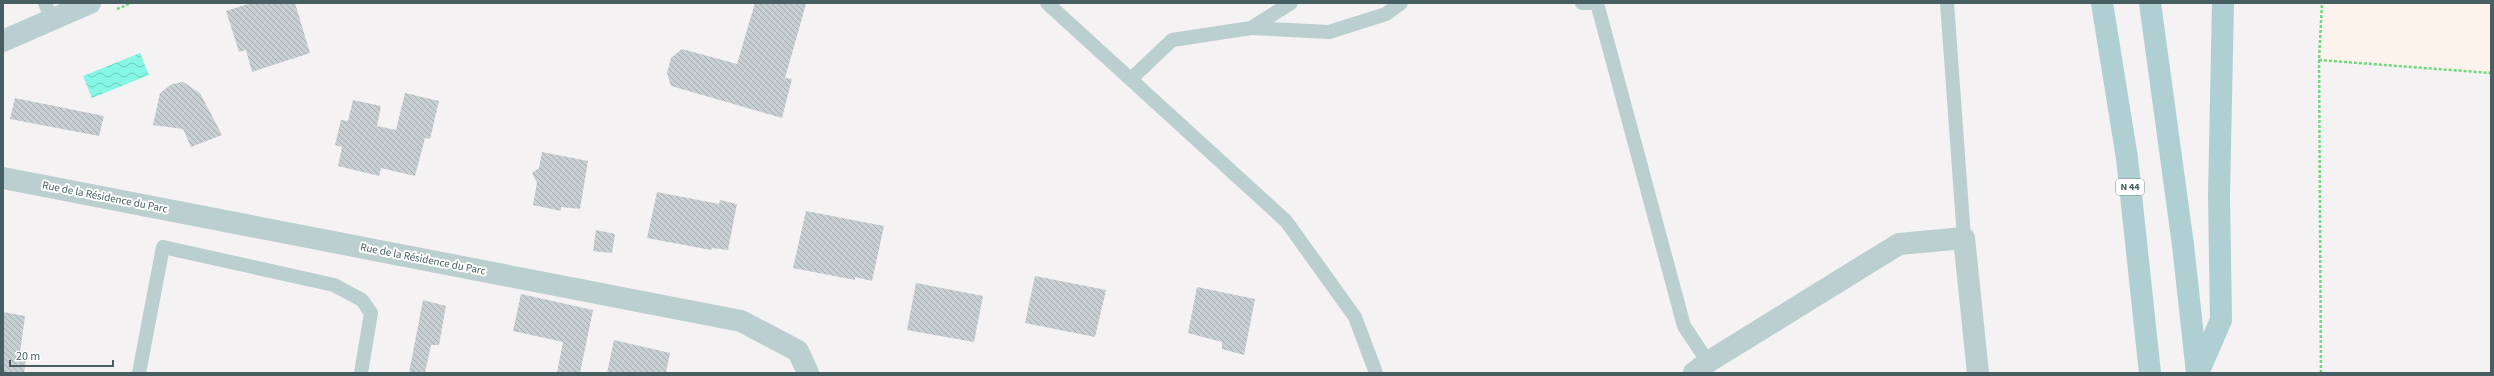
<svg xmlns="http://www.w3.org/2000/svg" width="2494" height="376" viewBox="0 0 2494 376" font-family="'Source Sans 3',sans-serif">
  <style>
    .commercial { fill: #fef2ec }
    .water { fill: url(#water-waves) }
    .building { fill: url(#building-back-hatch) }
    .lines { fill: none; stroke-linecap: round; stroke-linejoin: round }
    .path { stroke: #70d87e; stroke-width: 2.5; stroke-dasharray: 3 2; stroke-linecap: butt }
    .lane { stroke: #bbced0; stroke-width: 14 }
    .street { stroke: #bbced0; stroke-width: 22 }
    .secondary { stroke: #b9cfd2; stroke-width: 22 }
    .primary { stroke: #afcfd3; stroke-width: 22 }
    .labels { text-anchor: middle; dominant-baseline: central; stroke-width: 4; stroke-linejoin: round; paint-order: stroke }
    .shield { fill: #fff; stroke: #7e8f91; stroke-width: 1 }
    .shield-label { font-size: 10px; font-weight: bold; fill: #475f62 }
    .street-label { font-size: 11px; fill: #475f62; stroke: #fff }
  </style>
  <defs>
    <pattern id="water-waves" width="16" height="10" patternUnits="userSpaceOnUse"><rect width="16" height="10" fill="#85f7e4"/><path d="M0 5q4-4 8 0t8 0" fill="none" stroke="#6fcbbc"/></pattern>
    <pattern id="building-back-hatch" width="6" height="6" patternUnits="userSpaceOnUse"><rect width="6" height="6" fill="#c8cfd2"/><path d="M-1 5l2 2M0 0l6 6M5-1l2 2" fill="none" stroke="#a4abae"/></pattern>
  </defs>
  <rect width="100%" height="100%" fill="#f4f2f3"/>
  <!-- commercial -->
  <polygon class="commercial" points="2322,3 2491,3 2491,73 2319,60"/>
  <!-- water -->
  <polygon class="water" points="140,53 149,75 92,98 83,76"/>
  <!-- building -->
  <g class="building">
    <polygon points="251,3 295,3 310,53 252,72 246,50 239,52 226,11"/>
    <polygon points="755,3 806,4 785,78 792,79 782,118 671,86 667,73 671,58 682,49 737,64"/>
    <polygon points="183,82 200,93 222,135 191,147 183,129 153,125 160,93 172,84"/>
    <polygon points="405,93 439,101 430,139 425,138 415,176 381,168 379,176 338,166 342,147 335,145 341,120 348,121 353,100 381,106 377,126 396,130"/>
    <polygon points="15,98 104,116 99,136 10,119"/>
    <polygon points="542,152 588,161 580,209 561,207 561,211 533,205 537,183 532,173 539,168"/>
    <polygon points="657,192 719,204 720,200 737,204 728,250 712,248 711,250 647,238"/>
    <polygon points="806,211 884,226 872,281 855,277 855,280 793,268"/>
    <polygon points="596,230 615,234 612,253 593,251"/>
    <polygon points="1035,276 1106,290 1095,337 1025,323"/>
    <polygon points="916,283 983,296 974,342 907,330"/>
    <polygon points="1197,287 1255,299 1244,355 1222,349 1222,342 1188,333"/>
    <polygon points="521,294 593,310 580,373 557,373 563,342 513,331"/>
    <polygon points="423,300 446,306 439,345 431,345 425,373 409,373"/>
    <polygon points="3,312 25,316 19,360 26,361 24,373 3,373"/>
    <polygon points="614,340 670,353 666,373 607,373"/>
  </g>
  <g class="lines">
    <!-- path -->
    <g class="path">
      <polyline points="117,9 131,3"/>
      <polyline points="2319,60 2491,73"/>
      <polyline points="2321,373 2319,60 2322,3"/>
    </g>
    <!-- lane -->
    <g class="lane">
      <polyline points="45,3 52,20"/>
      <polyline points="1047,3 1286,221 1355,317 1376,373"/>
      <polyline points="1582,3 1589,3"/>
      <polyline points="1597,3 1684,326 1708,362"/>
      <polyline points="1947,3 1964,238"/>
      <polyline points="1251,28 1329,32 1386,14 1401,3"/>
      <polyline points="1131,79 1172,40 1251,28 1291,3"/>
      <polyline points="139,373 163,247 334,285 362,300 371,313 361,373"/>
    </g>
    <!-- street -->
    <g class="street">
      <polyline points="3,178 741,321 798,351 808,373"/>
      <polyline points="1694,373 1708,362 1899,244 1964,238 1978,373"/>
    </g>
    <!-- secondary -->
    <polyline class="secondary" points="3,41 90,3"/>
    <!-- primary -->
    <g class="primary">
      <polyline points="2102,3 2127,158 2150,373"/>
      <polyline points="2150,3 2183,245 2197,373"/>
      <polyline points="2198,373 2221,320 2219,196 2223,3"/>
    </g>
  </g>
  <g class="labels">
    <!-- shield labels -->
    <rect class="shield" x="2116" y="179" width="28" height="16" rx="3"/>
    <g class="shield-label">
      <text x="2130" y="187">N 44</text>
    </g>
    <!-- street labels -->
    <g class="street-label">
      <text transform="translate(105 197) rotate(11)">Rue de la Résidence du Parc</text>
      <text transform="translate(423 259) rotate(11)">Rue de la Résidence du Parc</text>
    </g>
  </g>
  <!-- border -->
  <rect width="2494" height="376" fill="none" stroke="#475f62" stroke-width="8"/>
  <!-- scale -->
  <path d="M10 360v6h103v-6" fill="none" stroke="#475f62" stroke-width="2"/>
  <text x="16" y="360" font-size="12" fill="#475f62" stroke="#ffffff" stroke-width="3" paint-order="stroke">20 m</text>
</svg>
